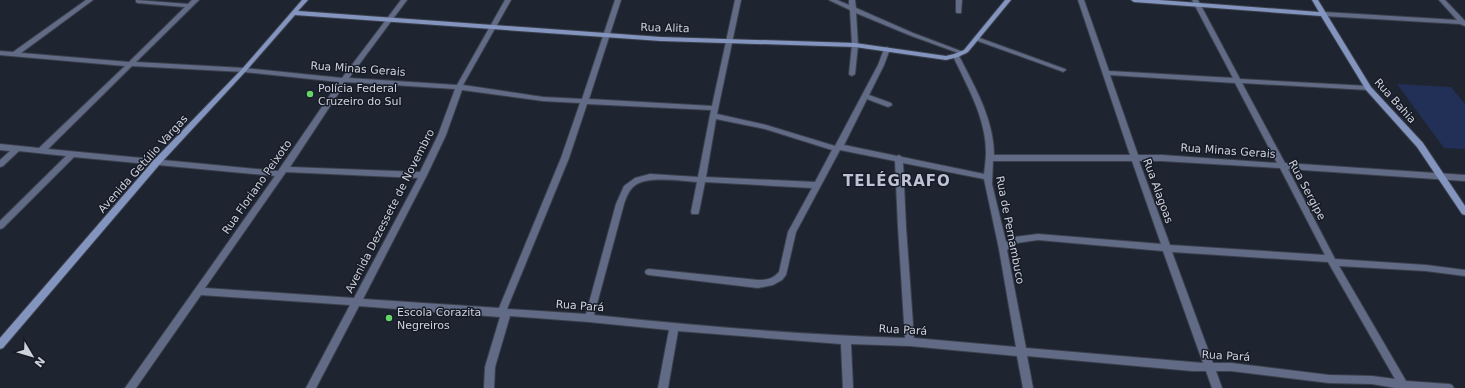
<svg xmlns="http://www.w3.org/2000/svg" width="1465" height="388" viewBox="0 0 1465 388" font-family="'DejaVu Sans',sans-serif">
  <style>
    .green { fill: #222f56 }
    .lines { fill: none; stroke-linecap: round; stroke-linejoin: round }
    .street-casing { stroke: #3b404c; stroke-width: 2 }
    .secondary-casing { stroke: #3b404c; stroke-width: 2 }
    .street { fill: #616b86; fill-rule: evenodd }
    .secondary { fill: #8394bf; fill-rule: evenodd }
    .poi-dot { fill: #65d467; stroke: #161b27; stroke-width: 1.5 }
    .labels { text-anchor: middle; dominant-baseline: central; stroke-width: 3; stroke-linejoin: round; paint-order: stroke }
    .street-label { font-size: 11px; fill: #ced2da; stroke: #161b27 }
    .poi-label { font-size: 11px; fill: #ced2da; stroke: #161b27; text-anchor: start }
    .district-label { font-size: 15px; font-weight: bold; letter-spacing: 1px; fill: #bdc3d5; stroke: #161b27 }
  </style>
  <rect width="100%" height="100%" fill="#1f2431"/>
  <!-- green -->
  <polygon class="green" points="1397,84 1451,87 1465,104 1465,149 1444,148"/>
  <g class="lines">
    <!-- street casing -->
    <g class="street-casing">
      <g id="street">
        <path d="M86,0h7l-72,53 108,9 56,-55 -47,-4 -2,-1v-2l52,4 4,-4h7l-63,62 108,6 98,10 59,-78h6l-58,78 108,7 48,-85h6l-48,85 80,12 39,2 33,-99h6l-32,99 123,7 23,-106h6l-24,114 49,11 69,21 43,-81 6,-16 3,-2 3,2 -6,16 -15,30 22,8 1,2 -4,2 -21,-8 -23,46 53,11 2,-1 3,2 82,17c1,-8 2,-15 2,-22 0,-34 -19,-66 -33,-96l1,-1 2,-1 3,2c16,31 35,64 35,99h136l-52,-155h6l25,71 124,7 -41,-78h6l42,79 128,7 3,2 -3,2 -126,-7 43,80 180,12v6l-177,-12 47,90 91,6 39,5v6l-39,-5 -87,-5 67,115 43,3 3,1 2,3h-59l-23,-4 -43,-1 -98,-12h-15l6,17h-10l-6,-17h-14l-165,-15 6,32h-10l-6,-32 -107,-10 -59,-2 2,44h-10l-2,-44 -163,-13 -10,57h-10l11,-58 -80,-8 -79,-6 -15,51 -1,21h-10l1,-21 15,-50 -141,-11 -43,82h-10l44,-83 -149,-10 -65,93h-11l150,-212 -201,-19 -71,71 -3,1v-8l66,-65 -47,-5 -16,15 -3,1v-7l10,-9 -10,-1v-6l39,4 86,-82 -125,-11v-4l13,1zM132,66l112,6 95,10 -61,89 -230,-22zM1110,75l125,8 42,80 -115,-8h-24zM346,82l109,7 -17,46 -18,37 -130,-5zM462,90l81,11 37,2 -19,55 -62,150 -136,-9 64,-124 19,-40zM587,104l124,6 -13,67 -48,-3 -15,4 -11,8 -8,18 -30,110 -79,-5 62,-151zM716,119l49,10 67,21 -17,32 -109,-5zM840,150l55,11 3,66 7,111c-104,-3 -207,-12 -311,-23l30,-111c2,-6 4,-12 9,-17 12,-12 47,-6 64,-5l-6,30 1,2h6l1,-2 6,-30 107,6 -24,44 -9,40c-6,7 -12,8 -21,8l-109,-11 -3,1 -1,2 1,2 3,1 109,13 15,-3 9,-5 4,-5 10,-43zM993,161h139l29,83 -123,-10 -23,3 -9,5 -14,-58zM1139,161h23l118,7 45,87 -155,-10zM903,163l81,16 15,70 17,98 -102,-9 -8,-111zM286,172l132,6 -64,120 -149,-10zM1038,240l125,11 40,112 -177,-15 -19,-98 10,-7zM1172,252l156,10 67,117 -23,-3 -43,-1 -98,-12h-18z"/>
        <polygon points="829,0 837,0 849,5 849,0 855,0 856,8 913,33 966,53 965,54 961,54 909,35 856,13 858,45 855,74 852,76 850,75 849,74 852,45 850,10"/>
        <polygon points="956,0 962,0 961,13 957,13 956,12"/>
        <polygon points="1439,0 1445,0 1465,21 1465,26 1460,24 1324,16 1321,14 1324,12 1457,20"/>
        <polygon points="977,37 1065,69 1066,70 1063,72 1061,71 975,40 975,38"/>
      </g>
    </g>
    <!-- secondary casing -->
    <g class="secondary-casing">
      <g id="secondary">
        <polygon points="302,0 308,0 298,11 661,37 855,43 946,56 954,54 964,50 1005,0 1011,0 968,52 958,57 946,60 855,47 661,41 295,15 246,71 160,164 3,348 0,349 0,338 154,160 242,69"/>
        <polygon points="1131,0 1159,0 1319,12 1312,0 1318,0 1371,87 1423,143 1465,206 1465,215 1462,214 1417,147 1366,90 1321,16 1134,2"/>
      </g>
    </g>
    <!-- street -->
    <use href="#street" class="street"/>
    <!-- secondary -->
    <use href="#secondary" class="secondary"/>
  </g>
  <!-- markers -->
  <g class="poi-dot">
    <circle cx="310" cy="94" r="4"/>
    <circle cx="389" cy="318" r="4"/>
  </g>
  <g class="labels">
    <!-- street labels -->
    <g class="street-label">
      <text transform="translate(665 28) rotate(2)">Rua Alita</text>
      <text transform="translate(358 69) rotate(4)">Rua Minas Gerais</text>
      <text transform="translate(1395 101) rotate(48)">Rua Bahia</text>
      <text transform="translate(1228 151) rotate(4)">Rua Minas Gerais</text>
      <text transform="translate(143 164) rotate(-48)">Avenida Getúlio Vargas</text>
      <text transform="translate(257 187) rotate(-55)">Rua Floriano Peixoto</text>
      <text transform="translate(1307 190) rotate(62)">Rua Sergipe</text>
      <text transform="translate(1158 191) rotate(70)">Rua Alagoas</text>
      <text transform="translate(390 211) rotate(-63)">Avenida Dezessete de Novembro</text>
      <text transform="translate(1010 230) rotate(79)">Rua de Pernambuco</text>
      <text transform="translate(580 306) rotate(4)">Rua Pará</text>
      <text transform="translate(903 330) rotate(3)">Rua Pará</text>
      <text transform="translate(1226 356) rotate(3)">Rua Pará</text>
    </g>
    <!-- poi labels -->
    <g class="poi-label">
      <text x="318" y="88">Polícia Federal<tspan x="318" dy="13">Cruzeiro do Sul</tspan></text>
      <text x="397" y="312">Escola Corazita<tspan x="397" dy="13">Negreiros</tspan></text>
    </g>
    <!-- district labels -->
    <g class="district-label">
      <text x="897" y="181">TELÉGRAFO</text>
    </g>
  </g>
  <!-- north arrow -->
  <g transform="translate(32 356) rotate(128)" stroke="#161b27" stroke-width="3" paint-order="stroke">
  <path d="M0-3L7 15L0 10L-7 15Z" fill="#ced2da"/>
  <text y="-6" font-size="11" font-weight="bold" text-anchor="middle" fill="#ced2da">N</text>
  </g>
</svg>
